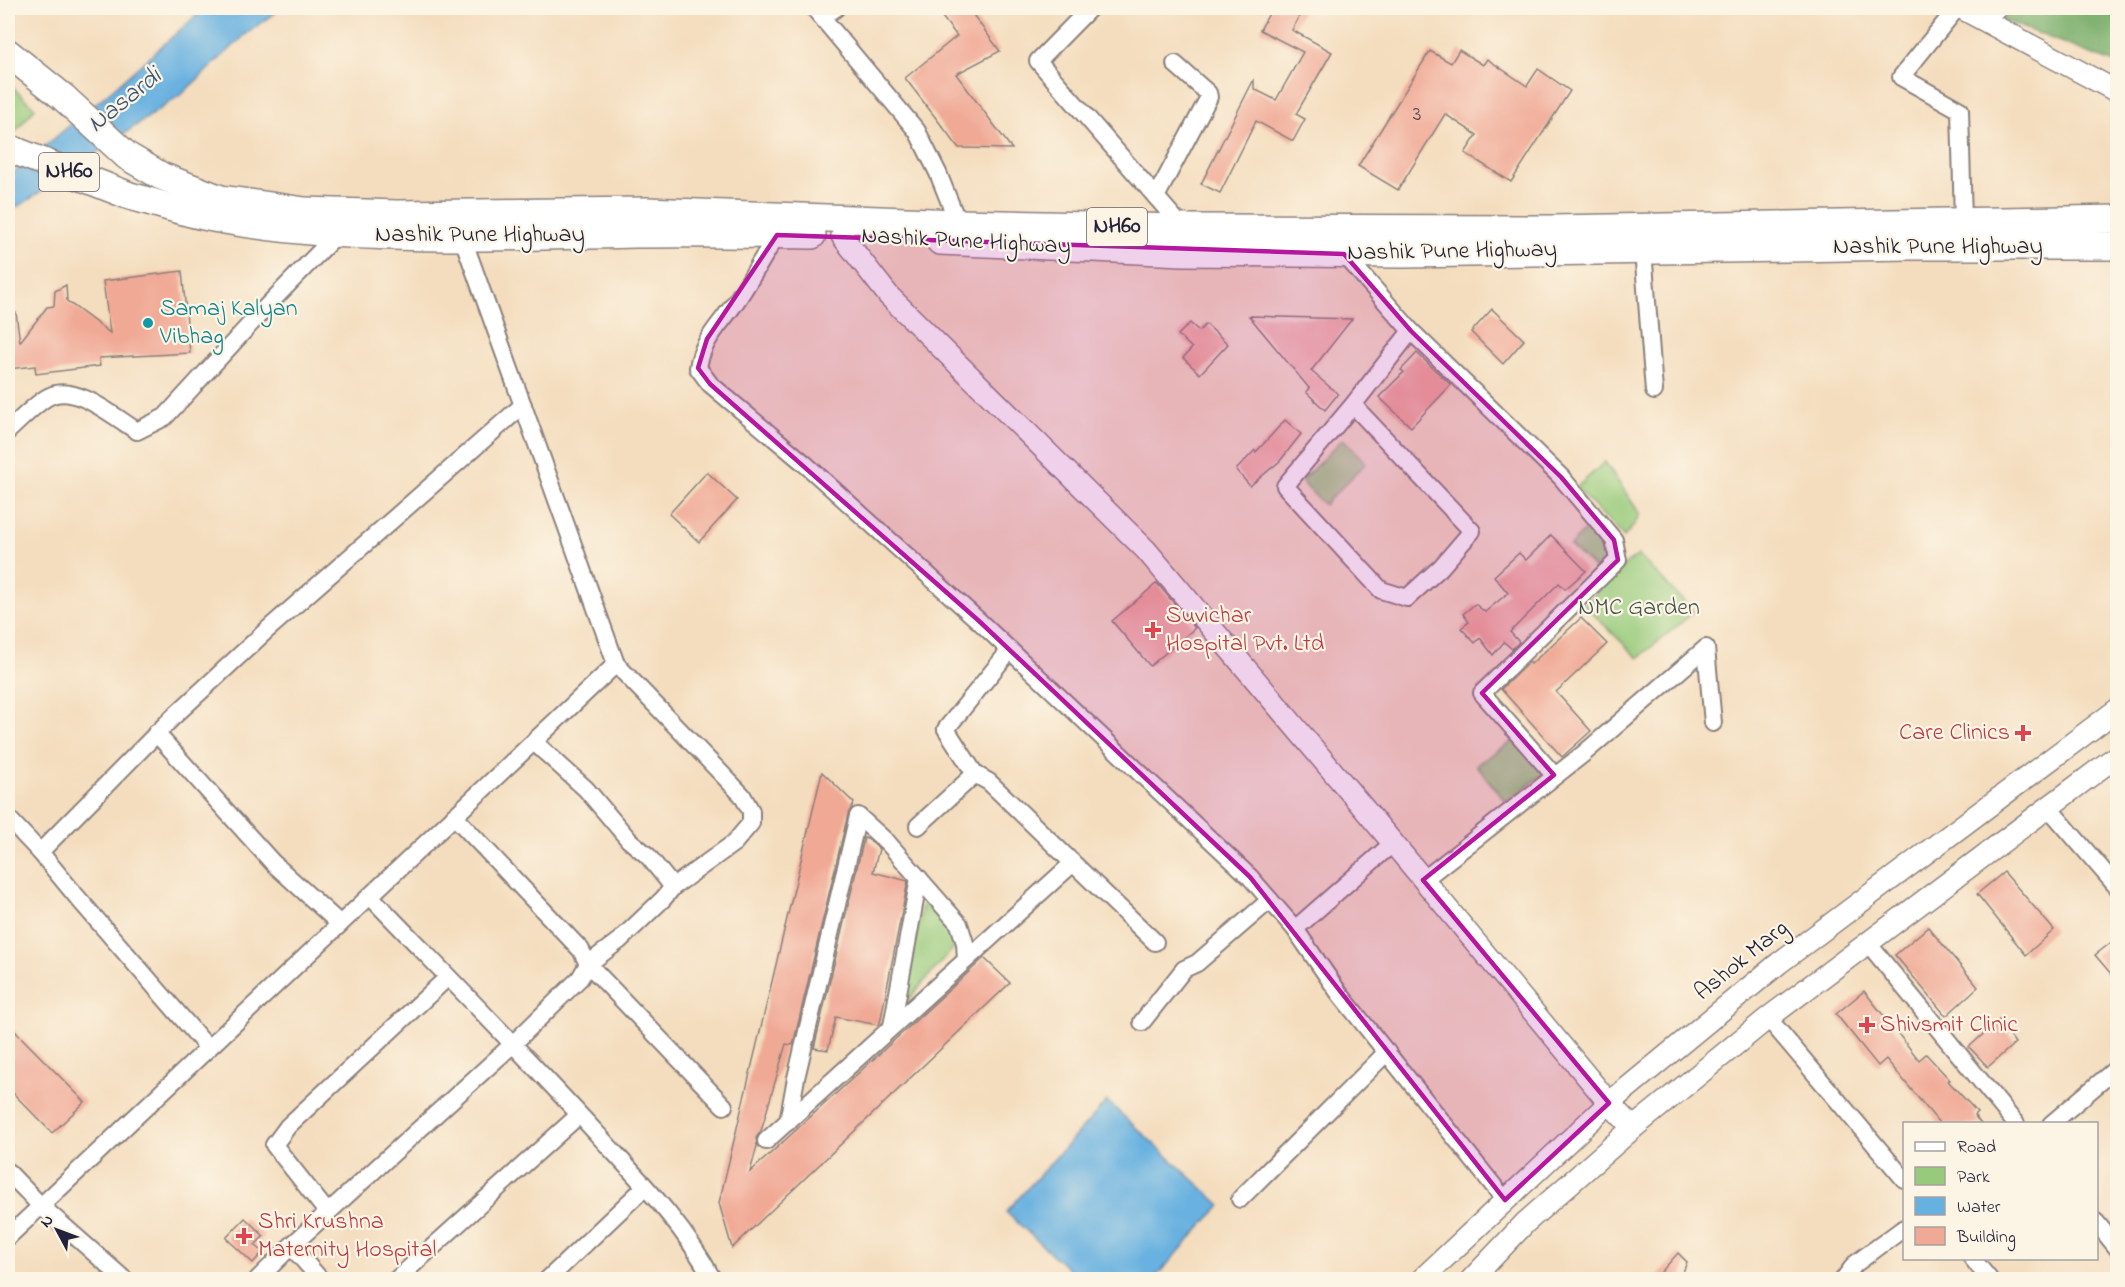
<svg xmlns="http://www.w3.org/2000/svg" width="2125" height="1287" viewBox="0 0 2125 1287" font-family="'Indie Flower',sans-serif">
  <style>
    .green { fill: #97ca7a; stroke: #5c765a; stroke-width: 1.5 }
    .forest { fill: #79ae6a; stroke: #4e6852; stroke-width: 1.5 }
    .water { fill: #67b1e0; stroke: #446a8e; stroke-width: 1.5 }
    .building { fill: #f0a995 }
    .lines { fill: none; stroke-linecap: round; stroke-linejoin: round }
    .minor-casing { stroke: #8b807c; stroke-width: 20 }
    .tertiary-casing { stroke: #8b807c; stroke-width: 24 }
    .trunk-casing { stroke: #8b807c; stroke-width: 30 }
    .minor { stroke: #fff; stroke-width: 16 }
    .tertiary { stroke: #fff; stroke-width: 21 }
    .trunk { stroke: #fff; stroke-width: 27 }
    .marked { fill: #b5179e; fill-opacity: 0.2; stroke: #b5179e; stroke-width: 4.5; stroke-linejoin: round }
    .culture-dot { fill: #0f9aa8; stroke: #fcf5e5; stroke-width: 2 }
    .health-dot { fill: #e0444e; stroke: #fcf5e5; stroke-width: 2 }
    .labels { text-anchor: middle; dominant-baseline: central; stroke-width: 4.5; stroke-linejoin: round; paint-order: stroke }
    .number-label { font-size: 21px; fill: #564452 }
    .shield { fill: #fcf5e5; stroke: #63616e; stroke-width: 1.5 }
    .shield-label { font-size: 22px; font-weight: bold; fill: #22223b }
    .street-label { font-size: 24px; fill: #22223b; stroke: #fcf5e5 }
    .culture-label { font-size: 24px; fill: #0d838f; stroke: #fcf5e5; text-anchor: start }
    .park-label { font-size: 24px; fill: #45544e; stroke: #fcf5e5 }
    .health-label { font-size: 24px; fill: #be3a42; stroke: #fcf5e5; text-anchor: start }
    .water-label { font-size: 26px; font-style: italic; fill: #3a5475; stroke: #fcf5e5 }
  </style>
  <rect width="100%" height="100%" fill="#fcf5e5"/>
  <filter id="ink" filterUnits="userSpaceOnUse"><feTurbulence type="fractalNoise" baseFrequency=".0167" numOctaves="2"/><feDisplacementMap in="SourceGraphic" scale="12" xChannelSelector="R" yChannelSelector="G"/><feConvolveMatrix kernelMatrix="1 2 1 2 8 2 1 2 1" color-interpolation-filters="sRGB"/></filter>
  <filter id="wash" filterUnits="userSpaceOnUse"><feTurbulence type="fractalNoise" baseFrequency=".008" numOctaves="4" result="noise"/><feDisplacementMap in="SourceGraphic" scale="24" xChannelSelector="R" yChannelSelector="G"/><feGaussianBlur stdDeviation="1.35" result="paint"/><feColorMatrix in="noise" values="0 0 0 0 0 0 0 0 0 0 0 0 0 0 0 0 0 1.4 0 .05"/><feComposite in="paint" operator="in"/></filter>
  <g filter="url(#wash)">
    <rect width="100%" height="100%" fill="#f4ddbe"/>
    <!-- green -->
    <g class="green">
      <polygon points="8,83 35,108 16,131 8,128"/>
      <polygon points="1343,439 1366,463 1324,505 1301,481"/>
      <polygon points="1605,462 1640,514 1634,525 1624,537 1576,488"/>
      <polygon points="1591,523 1608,541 1609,558 1598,572 1570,546"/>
      <polygon points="1638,555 1694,612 1638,658 1584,605 1621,568"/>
      <polygon points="1515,740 1545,773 1506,802 1476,765"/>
      <polygon points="926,888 959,933 958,943 900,1009"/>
    </g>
    <!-- forest -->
    <polygon class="forest" points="2013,8 2117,8 2117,64 2000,19"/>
    <!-- water -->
    <g class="water">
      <polygon points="205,8 281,8 245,35 183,93 21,205 8,209 8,177 112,90"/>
      <polygon points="1107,1101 1221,1205 1154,1279 1079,1279 1006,1212"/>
    </g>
    <g id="blocks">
      <!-- building -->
      <g class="building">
        <polygon points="935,8 968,8 1000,51 956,74 1012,149 959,148 905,78 957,36"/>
        <polygon points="1272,8 1304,8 1292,30 1332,52 1296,114 1305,119 1293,141 1256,121 1220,193 1201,184 1254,79 1254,89 1276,100 1303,52 1260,30"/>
        <polygon points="1459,50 1483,65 1487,59 1527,86 1538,69 1570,91 1511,182 1465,153 1477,135 1445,114 1398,190 1358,166 1430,51 1451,63"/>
        <polygon points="182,271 190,353 99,358 100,366 36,374 35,366 8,369 8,313 16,313 20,342 47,307 54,306 55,291 66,285 67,301 110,333 103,281"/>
        <polygon points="1492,309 1524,340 1503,364 1471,332"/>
        <polygon points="1249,316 1352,319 1311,371 1338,394 1325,410 1306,392 1309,388"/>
        <polygon points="1190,323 1199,331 1206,324 1228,344 1200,374 1183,358 1192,348 1178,335"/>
        <polygon points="1417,353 1451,385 1411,427 1379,397 1404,372 1401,370"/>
        <polygon points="1285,420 1301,434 1280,461 1250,486 1236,470 1255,450 1256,452"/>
        <polygon points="707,472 737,500 699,542 669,514"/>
        <polygon points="1551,535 1586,571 1565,589 1559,583 1510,632 1519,642 1512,649 1504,642 1493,655 1480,638 1475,643 1461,628 1469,622 1463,614 1475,604 1485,612 1508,593 1494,576 1519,553 1526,560"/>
        <polygon points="1157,583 1195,628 1150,666 1112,621"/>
        <polygon points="1581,618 1607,644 1556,692 1591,731 1562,757 1501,689 1529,662 1531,664"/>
        <polygon points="822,772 854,803 848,814 793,1045 786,1044 761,1131 756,1138 757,1146 750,1172 984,958 1010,983 732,1248 719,1203"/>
        <polygon points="864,838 868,839 879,849 873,872 908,881 880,1023 878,1025 836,1017 828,1050 814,1048"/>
        <polygon points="2004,872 2054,930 2026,955 1977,894"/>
        <polygon points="1928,927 1978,987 1946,1016 1895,955"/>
        <polygon points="2118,937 2118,982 2095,955"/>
        <polygon points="1864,991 1919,1060 1926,1054 1950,1080 1948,1081 1977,1112 1974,1115 1981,1124 1940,1124 1886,1059 1878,1066 1836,1014"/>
        <polygon points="1999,1020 2015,1043 1988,1067 1969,1047"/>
        <polygon points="8,1024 85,1102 52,1133 8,1088"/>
        <polygon points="245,1218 264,1236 255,1245 263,1252 253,1263 226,1238"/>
        <polygon points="1678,1253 1687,1262 1680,1280 1654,1280"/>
      </g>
    </g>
  </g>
  <g filter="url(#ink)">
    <use href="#blocks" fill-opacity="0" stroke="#8b807c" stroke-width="1.5"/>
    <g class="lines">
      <!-- minor casing -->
      <g class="minor-casing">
        <g id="minor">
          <polyline points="814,8 917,131 938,173 958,223"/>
          <polyline points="1090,8 1038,61 1183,228"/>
          <polyline points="1957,8 1901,77 1960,110 1963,222"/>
          <polyline points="822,17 836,8"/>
          <polyline points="1984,20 1999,8"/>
          <polyline points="1156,197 1209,97 1208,93 1175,64"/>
          <path d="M777,229v6c-14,22 -27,46 -42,68 -15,22 -33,37 -37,65l12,16 94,79 175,158 271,256 45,52 98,-86"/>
          <polyline points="1643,250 1654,391"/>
          <polyline points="1344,254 1411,331 1561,477 1614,540 1618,560 1482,693 1554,775"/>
          <polyline points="1353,405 1472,531 1441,567 1407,598 1381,590 1285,486 1353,405 1411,331"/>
          <path d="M8,431c10,-9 30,-30 42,-35 25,-13 66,22 87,35l28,-14 99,-108 73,-75"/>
          <polyline points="1010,650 946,729 975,774 989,782 1155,942"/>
          <polyline points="616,664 742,795 751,811 751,823 734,843 673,887 663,899 620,940 588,964 724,1106"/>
          <polyline points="156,733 273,863 340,924"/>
          <polyline points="534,742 586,789 629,840 648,856 673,887"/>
          <polyline points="2048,807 2118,888"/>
          <polyline points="8,818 40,852 77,897 208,1048"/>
          <polyline points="918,826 975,774"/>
          <polyline points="40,852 172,718 267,630 523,405"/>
          <polyline points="1423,880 1582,755 1706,648 1713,723"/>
          <path d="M370,896c77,80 155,159 230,241 41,45 84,88 113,143"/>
          <polyline points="1295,929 1339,993 1505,1200"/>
          <polyline points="1867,942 2016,1124"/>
          <polyline points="1768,1018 1904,1179"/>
          <polyline points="1142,1022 1184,969 1197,963 1270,900"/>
          <polyline points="892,1026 919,878"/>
          <polyline points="788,1122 796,1078 858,816 888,843 959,924 965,943 966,959"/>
          <polyline points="2051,1124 2118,1067"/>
          <polyline points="766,1141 1072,864"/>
          <polyline points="8,1172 41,1206 125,1280"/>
          <polyline points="1240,1199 1387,1052"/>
          <polyline points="327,1212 274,1145 288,1126 448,977"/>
          <polyline points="2096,1222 2118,1249"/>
          <polyline points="8,1237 616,664 463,239 462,229"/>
          <polyline points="291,1246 513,1044 580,978 588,964 581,950 454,816"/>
          <polyline points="1972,1258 1990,1280"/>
          <polyline points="257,1280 291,1246 321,1280"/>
          <polyline points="396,1280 579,1115"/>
          <polyline points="547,1280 645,1187"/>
          <polyline points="1843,1280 1855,1264 1904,1228"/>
        </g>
      </g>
      <!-- tertiary casing -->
      <g class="tertiary-casing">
        <g id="tertiary">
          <polyline points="1961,8 2118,92"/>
          <polyline points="842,236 889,296 1146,550 1393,843 1609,1103 1633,1128"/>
          <polyline points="1421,1280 1609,1103 1779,963 2118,709"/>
          <polyline points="1471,1280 1525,1223 1633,1128 1768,1018 2118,755"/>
        </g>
      </g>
      <!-- trunk casing -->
      <g class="trunk-casing">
        <g id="trunk">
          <polyline points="8,53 63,97 127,156 161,176 221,199 305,211 397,214 646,211 958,223 1183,228 1553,229 2118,219"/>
          <path d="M8,148l122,48c27,7 55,17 83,22 139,26 281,19 422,16 58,-1 118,0 177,1"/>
          <polyline points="940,241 1183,252 1403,254 1909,246 2118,246"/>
        </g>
      </g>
      <!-- minor -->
      <use href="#minor" class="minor"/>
      <!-- tertiary -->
      <use href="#tertiary" class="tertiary"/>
      <!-- trunk -->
      <use href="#trunk" class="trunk"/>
    </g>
  </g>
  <!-- marked area -->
  <path class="marked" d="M777,235l567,19 67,77 150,146 53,63 4,20 -136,133 72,82 -131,105 186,223 -104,97 -255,-323 -271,-256 -269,-237 -12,-16 9,-29z"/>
  <!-- markers -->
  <circle class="culture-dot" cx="148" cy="323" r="6"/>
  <g class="health-dot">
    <path d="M1150 621h6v6h6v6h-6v6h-6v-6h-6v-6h6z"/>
    <path d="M2020 724h6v6h6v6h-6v6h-6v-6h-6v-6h6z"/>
    <path d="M1864 1016h6v6h6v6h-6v6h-6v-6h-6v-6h6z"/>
    <path d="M241 1227h6v6h6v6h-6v6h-6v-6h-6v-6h6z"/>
  </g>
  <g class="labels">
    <!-- number labels -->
    <g class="number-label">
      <text x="1417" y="115">3</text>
    </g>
    <!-- shield labels -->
    <g class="shield">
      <rect x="39" y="153" width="60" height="38" rx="4.5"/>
      <rect x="1087" y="208" width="60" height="38" rx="4.5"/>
    </g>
    <g class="shield-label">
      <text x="69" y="172">NH60</text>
      <text x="1117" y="227">NH60</text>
    </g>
    <!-- street labels -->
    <g class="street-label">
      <text x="480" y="235">Nashik Pune Highway</text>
      <text transform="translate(966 242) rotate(3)">Nashik Pune Highway</text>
      <text x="1938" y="247">Nashik Pune Highway</text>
      <text transform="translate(1452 252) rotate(-1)">Nashik Pune Highway</text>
      <text transform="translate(1742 961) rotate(-39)">Ashok Marg</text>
    </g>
    <!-- culture labels -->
    <g class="culture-label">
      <text x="160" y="309">Samaj Kalyan<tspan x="160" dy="28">Vibhag</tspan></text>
    </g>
    <!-- park labels -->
    <g class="park-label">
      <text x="1639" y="608">NMC Garden</text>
    </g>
    <!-- health labels -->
    <g class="health-label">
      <text x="1166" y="616">Suvichar<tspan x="1166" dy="28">Hospital Pvt. Ltd</tspan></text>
      <text x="2010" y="733" text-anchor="end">Care Clinics</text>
      <text x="1880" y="1025">Shivsmit Clinic</text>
      <text x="258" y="1222">Shri Krushna<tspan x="258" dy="28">Maternity Hospital</tspan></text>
    </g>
    <!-- water labels -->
    <g class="water-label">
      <text transform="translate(125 101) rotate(-39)">Nasardi</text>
    </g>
  </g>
  <!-- margin -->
  <rect width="2125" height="1287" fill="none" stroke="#fcf5e5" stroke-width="30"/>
  <!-- legend -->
  <rect x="1903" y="1122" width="195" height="138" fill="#fcf5e5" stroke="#a5a1a1" stroke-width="1.5"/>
  <rect x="1915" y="1142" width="30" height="9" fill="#ffffff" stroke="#a5a1a1" stroke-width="1.5"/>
  <text x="1957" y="1152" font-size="18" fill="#22223b">Road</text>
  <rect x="1915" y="1167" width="30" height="18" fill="#97ca7a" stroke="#a5a1a1" stroke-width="1.5"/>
  <text x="1957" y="1182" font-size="18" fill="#22223b">Park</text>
  <rect x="1915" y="1197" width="30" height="18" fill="#67b1e0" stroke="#a5a1a1" stroke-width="1.5"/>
  <text x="1957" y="1212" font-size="18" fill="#22223b">Water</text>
  <rect x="1915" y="1227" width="30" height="18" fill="#f0a995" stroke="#a5a1a1" stroke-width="1.5"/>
  <text x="1957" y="1242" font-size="18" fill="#22223b">Building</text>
  <!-- north arrow -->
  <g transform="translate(57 1230) rotate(311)" stroke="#fcf5e5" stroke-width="4.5" paint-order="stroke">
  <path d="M0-4.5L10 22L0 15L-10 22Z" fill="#22223b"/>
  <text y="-9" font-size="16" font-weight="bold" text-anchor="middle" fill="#22223b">N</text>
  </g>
</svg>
